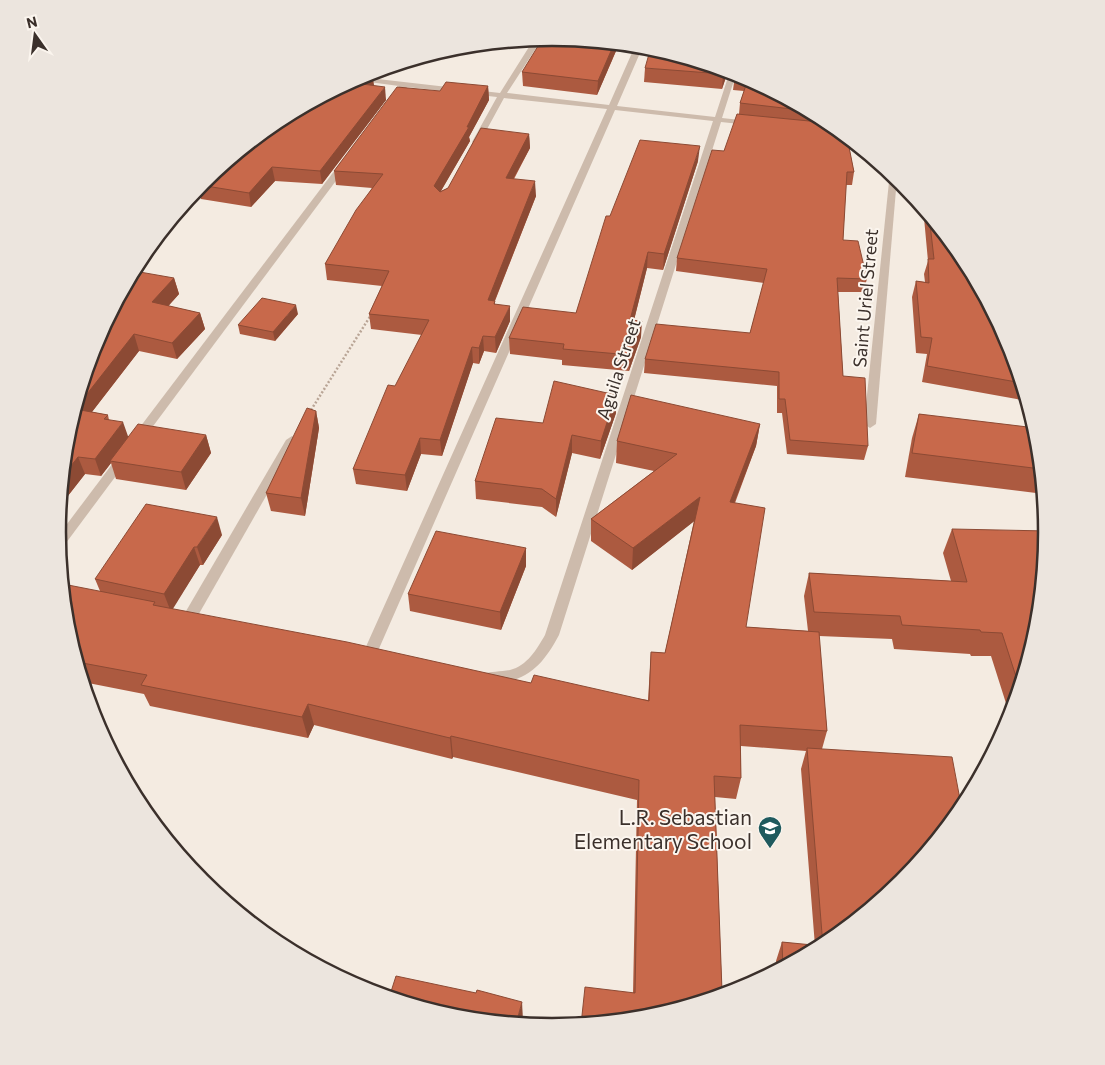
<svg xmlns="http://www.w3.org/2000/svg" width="1105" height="1065" viewBox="0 0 1105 1065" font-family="Commissioner,sans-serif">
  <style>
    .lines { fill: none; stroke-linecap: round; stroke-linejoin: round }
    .path-far1 { stroke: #b9a596; stroke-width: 2.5; stroke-dasharray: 2 2; stroke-linecap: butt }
    .path { stroke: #b9a596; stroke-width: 3; stroke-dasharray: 2.5 2.5; stroke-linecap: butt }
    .minor { fill: #cdbbac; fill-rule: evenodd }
    .wall { fill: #ac5a40 }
    .shaded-wall { fill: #8c4a34 }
    .building { fill: #c8694b; stroke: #8c4a34 }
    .labels { text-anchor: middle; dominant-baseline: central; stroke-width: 4; stroke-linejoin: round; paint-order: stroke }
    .street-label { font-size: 18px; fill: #3b302b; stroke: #fbf5ee }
    .near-poi-label { font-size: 21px; fill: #3b302b; stroke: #fbf5ee; text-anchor: end }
    .rim { fill: none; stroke: #3b302b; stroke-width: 2.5 }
  </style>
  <rect width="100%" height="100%" fill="#f4ebe1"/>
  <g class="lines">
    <!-- path-far1 -->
    <polyline class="path-far1" points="311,410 371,315"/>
    <!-- path -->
    <polyline class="path" points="310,411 311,409"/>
    <!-- minor -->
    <g class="minor">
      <path d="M534,39h8l-35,54 102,12 26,-59h8l-26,60 98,11 15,-46 6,3 -14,44 27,3 4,2 -4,2 -28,-3 -162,513c-13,24 -26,42 -54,47 -7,1 -15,2 -23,0l-2,-4 2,-4c9,-3 18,-2 28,-4 17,-4 27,-21 35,-35l168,-514 -98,-11 -241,550 -2,4 -5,1 -5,-1 -2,-4 247,-551 -103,-11 -24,44 -4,3 -4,-3 25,-45 -90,-10 -12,15h-3l-4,-2 11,-14 -45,-6 6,-3 140,16z"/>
      <polygon points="344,161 347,162 347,166 142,441 134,441 132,438 134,435 341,162"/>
      <polygon points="890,172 897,178 876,424 870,428 864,424"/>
      <polygon points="210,178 213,179 213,183 143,261 139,262 207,179"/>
      <polygon points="292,436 298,440 192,626 187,627 182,626 180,622 182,618 286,440"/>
      <polygon points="123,454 129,458 127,461 63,547 59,549 58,536 119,455"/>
    </g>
  </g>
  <!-- wall -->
  <g class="wall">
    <polygon points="619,44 597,95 523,86 522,72"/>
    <polygon points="389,67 380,77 373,77 373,86 386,100 322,184 275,181 251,207 201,199 198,187 203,182 363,75"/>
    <polygon points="645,68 728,71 722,89 644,82"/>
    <polygon points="735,75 742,75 828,121 847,137 854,172 852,185 846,185 843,240 867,279 863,292 838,292 843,376 868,446 864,460 787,454 782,413 777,413 777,386 644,373 645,359 750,333 764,283 676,271 677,258 724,151 739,114 740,103 744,91 733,90"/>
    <polygon points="488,86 489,100 469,137 470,141 441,191 448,188 529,134 530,148 514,179 536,196 495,301 495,304 510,321 496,353 484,351 479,364 473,363 442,456 421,454 407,491 356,484 353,469 422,335 371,329 369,314 382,286 327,280 325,264 372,188 336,185 334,171 440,91"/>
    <polygon points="698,161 663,270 647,268 634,320 641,337 629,371 562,365 562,360 510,354 509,338 576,313 610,216"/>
    <polygon points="923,207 964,258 1010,343 1027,401 922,382 927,354 916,353 912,297 916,281 925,282 924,274 928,261"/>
    <polygon points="174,278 179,294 168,306 200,313 205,329 177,359 139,351 92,412 108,415 109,420 128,437 206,435 211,453 186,490 116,479 111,463 101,476 85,474 60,506 67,436 95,343"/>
    <polygon points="298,314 275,341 240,334 238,325"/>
    <polygon points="316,411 319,428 305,516 271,511 266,493"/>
    <polygon points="616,413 600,459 572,453 556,517 542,507 476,499 475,481 543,423"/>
    <polygon points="919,414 1038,436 1044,494 905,477 912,438"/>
    <polygon points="760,424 756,446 735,503 746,627 808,631 804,596 809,573 951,581 943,553 952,529 1038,629 1011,719 991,656 971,656 970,654 894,649 892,639 819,636 827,731 822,749 827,944 776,971 776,961 782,942 815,946 801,769 806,751 741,746 741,778 736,799 715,797 722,991 633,993 637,800 453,757 452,759 314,725 308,738 150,706 144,694 83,682 67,629 100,591 95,579 222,535 203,565 200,565 172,609 531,683 648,700 651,652 665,653 694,521 632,570 591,541 591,519 654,471 616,463 617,441"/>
    <polygon points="526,548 526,566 501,630 410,611 408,594"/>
  </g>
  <!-- shaded-wall -->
  <g class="shaded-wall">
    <polygon points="614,44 619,44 597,95 598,81"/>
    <polygon points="389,67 380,77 379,70"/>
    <polygon points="725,70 728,71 722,89 723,74"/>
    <polygon points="372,72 374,85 363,97 362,84"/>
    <polygon points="488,86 489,100 469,137 470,141 435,201 434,186"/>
    <polygon points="385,87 386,100 322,184 320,171"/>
    <polygon points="529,134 530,148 506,192 506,178"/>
    <polygon points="700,146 698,161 663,270 664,254"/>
    <polygon points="272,167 275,181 251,207 249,193"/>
    <polygon points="535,181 536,196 489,315 488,300"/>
    <polygon points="648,252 647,268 630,336 630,320"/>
    <polygon points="174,278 179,294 157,319 152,302"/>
    <polygon points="296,305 298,314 275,341 273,332"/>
    <polygon points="510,306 510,321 496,353 495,337"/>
    <polygon points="200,313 205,329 177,359 172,343"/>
    <polygon points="642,321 641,337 629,371 630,355"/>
    <polygon points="134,334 139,351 81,426 75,409 76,408"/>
    <polygon points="483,336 484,351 479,364 479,348"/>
    <polygon points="472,347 473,363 442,456 440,440"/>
    <polygon points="616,395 616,413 600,459 601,441"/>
    <polygon points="316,411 319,428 305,516 301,498"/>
    <polygon points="123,422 129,439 110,461 111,463 101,476 95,459"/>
    <polygon points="760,424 756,446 726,524 730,502"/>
    <polygon points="206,435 211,453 186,490 181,472"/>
    <polygon points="572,435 572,453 556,517 556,499"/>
    <polygon points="420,438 421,454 407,491 405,475"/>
    <polygon points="78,457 85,474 60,506 63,476"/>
    <polygon points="700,497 697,519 632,570 633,548"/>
    <polygon points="217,517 222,535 203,565 197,547"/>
    <polygon points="194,547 200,565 171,612 164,594"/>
    <polygon points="526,548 526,566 501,630 500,612"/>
    <polygon points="308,704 314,725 308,738 302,717"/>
    <polygon points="451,736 453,757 452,759 450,738"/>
    <polygon points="522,1002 523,1020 521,1024 516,1024"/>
  </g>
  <!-- building -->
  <g class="building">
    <polygon points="543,38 553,38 614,44 598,81 522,72"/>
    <polygon points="651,47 725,70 723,74 645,68"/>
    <polygon points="372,72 362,84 385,87 320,171 272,167 249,193 200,185 203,182 278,121 363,75"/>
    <polygon points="735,73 742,75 744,76 735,75"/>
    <polygon points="748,79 809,111 740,103"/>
    <polygon points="446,82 488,86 467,127 469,127 434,186 440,192 448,188 481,128 529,134 506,178 535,181 488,300 495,301 494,304 510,306 495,337 483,336 479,348 472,347 440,440 420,438 405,475 353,469 388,385 395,386 429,320 369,314 389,271 325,264 356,210 383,174 334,171 397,87 440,91"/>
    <polygon points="737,114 830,123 847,137 854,172 847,172 843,240 858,241 867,279 837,278 843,376 865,378 868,446 790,440 785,399 779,399 779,372 645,359 656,324 750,333 767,269 677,258 712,150 724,151"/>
    <polygon points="640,140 700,146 664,254 648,252 630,320 642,321 630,355 563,349 564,344 509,338 523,307 576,313 606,216 610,216"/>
    <polygon points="929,215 964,258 1010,343 1022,383 927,366 932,338 921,337 916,281 929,283 928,259 934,259"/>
    <polygon points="134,271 174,278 152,302 200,313 172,343 134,334 76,408 95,343"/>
    <polygon points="262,298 296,305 273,332 238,325"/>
    <polygon points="554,381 616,395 601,441 572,435 556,499 542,489 475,481 496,418 543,423"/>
    <polygon points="631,395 760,424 730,502 765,508 746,627 819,632 827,731 740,725 741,778 714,776 722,991 733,993 649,1018 581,1025 585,987 635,993 639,780 451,736 450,738 308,704 302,717 141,685 147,675 77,662 67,629 63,584 155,602 153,605 347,642 531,683 534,675 649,701 651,652 665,653 700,497 633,548 591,519 677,454 617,441"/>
    <polygon points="307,408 316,411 301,498 266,493"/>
    <polygon points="75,409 108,415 104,419 123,422 95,459 78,457 63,476 67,436"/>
    <polygon points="919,414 1036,428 1038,436 1041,469 912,453"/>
    <polygon points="138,424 206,435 181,472 110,461"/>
    <polygon points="146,504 217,517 197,547 194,547 164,594 95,579"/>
    <polygon points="952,529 1047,531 1038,629 1020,689 1002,633 981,632 980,630 902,625 900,616 814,612 809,573 967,582"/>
    <polygon points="436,531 526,548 500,612 408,594"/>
    <polygon points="807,748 952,757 962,810 902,883 827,944 823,946"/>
    <polygon points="782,942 823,946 783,968"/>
    <polygon points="396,976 476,993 477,990 522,1002 516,1024 456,1018 389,998"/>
  </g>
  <!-- icons -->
  <defs>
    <g id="school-pin" transform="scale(1.25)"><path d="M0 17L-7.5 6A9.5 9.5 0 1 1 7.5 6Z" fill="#1f5a5e" stroke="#fbf5ee"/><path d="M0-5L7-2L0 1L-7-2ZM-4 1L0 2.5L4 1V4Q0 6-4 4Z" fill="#fff"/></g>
  </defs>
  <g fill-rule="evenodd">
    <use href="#school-pin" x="770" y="828"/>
  </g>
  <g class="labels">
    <!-- street labels -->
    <g class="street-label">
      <text transform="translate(865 298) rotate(-85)">Saint Uriel Street</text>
      <text transform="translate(618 369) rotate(-72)">Aguila Street</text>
    </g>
    <!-- near-poi labels -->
    <g class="near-poi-label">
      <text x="752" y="816">L.R. Sebastian<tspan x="752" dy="24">Elementary School</tspan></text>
    </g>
  </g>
  <!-- crop -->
  <path d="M0 0H1105V1065H0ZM66 532a486 486 0 1 1 972 0a486 486 0 1 1-972 0Z" fill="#ece5de" fill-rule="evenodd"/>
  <path class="rim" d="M66 532a486 486 0 1 1 972 0a486 486 0 1 1-972 0Z"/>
  <!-- north arrow -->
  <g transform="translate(35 35) rotate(346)" stroke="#fbf5ee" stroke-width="4" paint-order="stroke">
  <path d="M0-4L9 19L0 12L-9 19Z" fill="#3b302b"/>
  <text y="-8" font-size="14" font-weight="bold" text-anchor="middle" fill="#3b302b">N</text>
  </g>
</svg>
